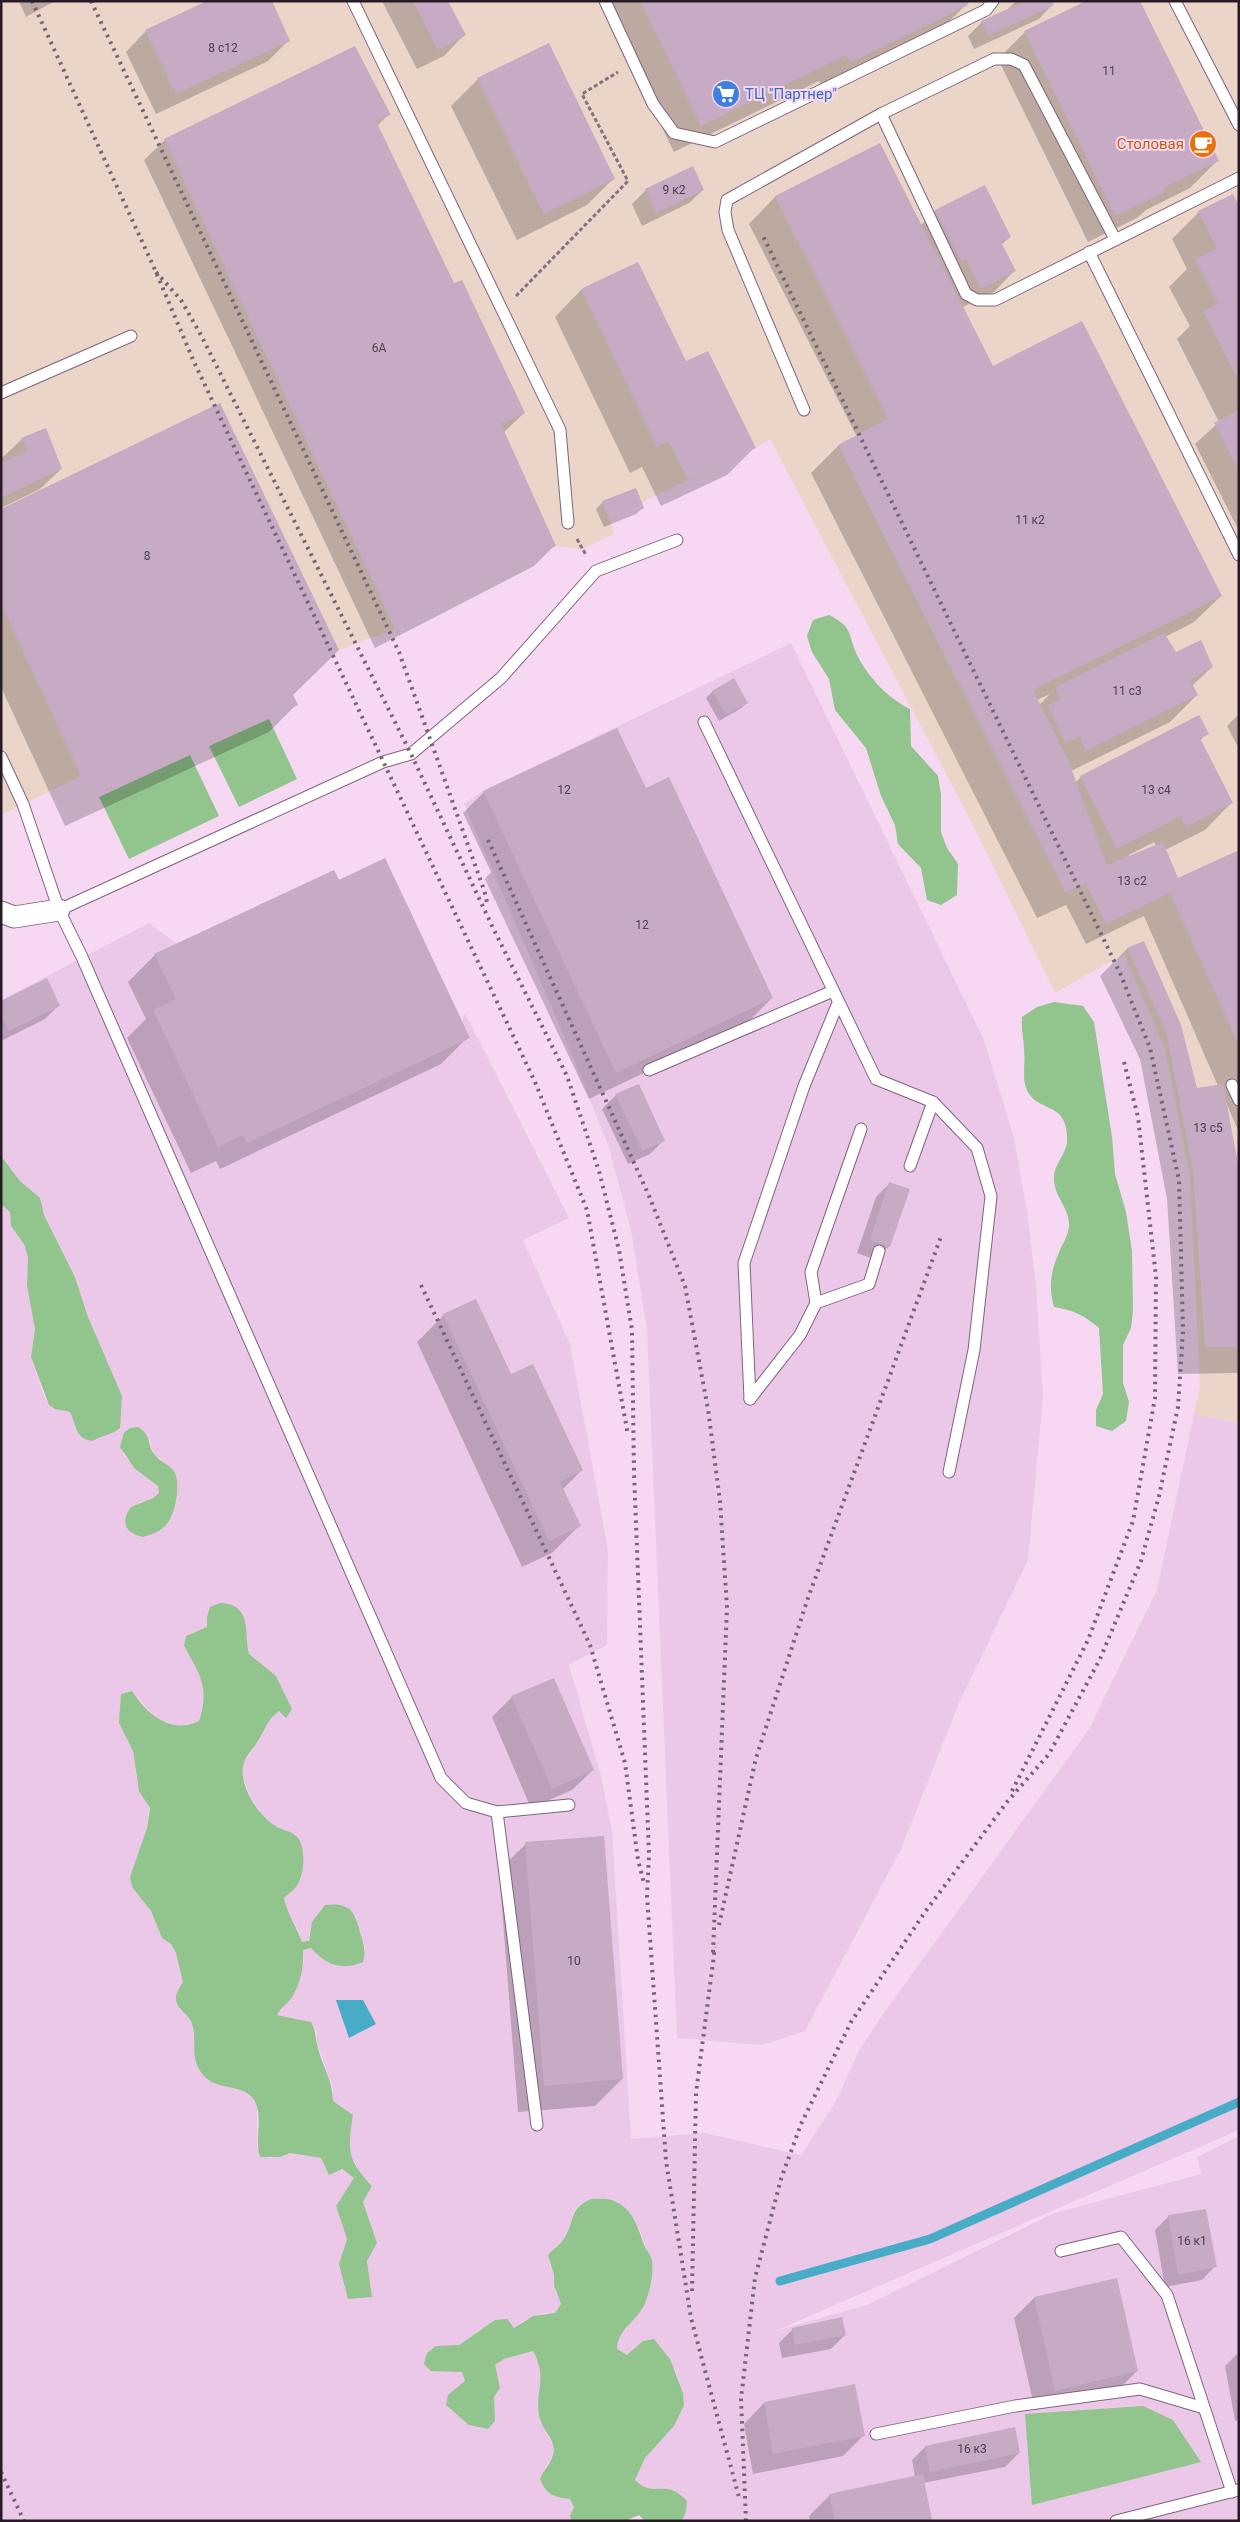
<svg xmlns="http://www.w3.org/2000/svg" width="1240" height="2522" viewBox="0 0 1240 2522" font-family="Roboto,sans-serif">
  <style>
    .commercial { fill: #ebd4c8 }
    .built { fill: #ecc8e8; fill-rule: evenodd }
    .green { fill: #92c48d }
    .water { fill: #49acc6 }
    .shadow { fill: #0003; fill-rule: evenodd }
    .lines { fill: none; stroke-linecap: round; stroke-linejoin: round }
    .stream { stroke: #49acc6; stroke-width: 9 }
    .building { fill: #c7aac3 }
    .service-casing { stroke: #7f647c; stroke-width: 13 }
    .minor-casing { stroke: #7f647c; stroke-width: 23 }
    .path { stroke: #867183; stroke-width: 3; stroke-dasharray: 4 2.5; stroke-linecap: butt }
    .service { stroke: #fff; stroke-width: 11 }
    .minor { stroke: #fff; stroke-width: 21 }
    .rail { stroke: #766374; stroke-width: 4; stroke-dasharray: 2.5 5; stroke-linecap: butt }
    .labels { text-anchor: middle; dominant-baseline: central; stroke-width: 4; stroke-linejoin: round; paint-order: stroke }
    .number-label { font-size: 12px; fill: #4f404d }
    .shop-label { font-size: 15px; fill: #366cbe; stroke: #f7d8f3; text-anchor: start }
    .food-label { font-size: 15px; fill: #c56008; stroke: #f7d8f3; text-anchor: end }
  </style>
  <rect width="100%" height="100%" fill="#f7d8f3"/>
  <!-- commercial -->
  <polygon class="commercial" points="1,1 1239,1 1239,1423 1194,1414 1200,1386 1190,1176 1165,1049 1124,954 1055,993 974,827 770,439 756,448 642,502 644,508 610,522 614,534 582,549 556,546 395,629 339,650 293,694 298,705 92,800 81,776 1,815"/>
  <!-- built -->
  <g class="built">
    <polygon points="791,643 984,1040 1014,1137 1028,1218 1036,1287 1043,1396 1028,1560 959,1703 901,1849 805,2031 762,2045 677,2038 647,1330 631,1230 609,1148 574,1059 464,804 483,791"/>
    <path d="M385,858l77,163 3,-8 104,205 -46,22 47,104 38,206 -1,95 -38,20 32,111 11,55 19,308 73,-6 97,22 34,-52 24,-52 22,-34 208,-288 68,-139 37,-176 45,9v707l-464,201 92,-26 187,-92 147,-39 -4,-17 42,-21v385h-557l4,-9 -20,-25 -12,3 -11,-2 -8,-8 10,-22 29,-32 9,-33 -8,-23 -32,-29 -16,14 -10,-6 1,-11 27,-35 6,-23 1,-22 -6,-10 -7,-21 -48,-28 -10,4 -7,8 -6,20 -5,9 -8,7 -5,18 4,10v10l7,19 -6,9h-11l-21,8 -9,7 -19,-8 -36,25 -17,26h20l4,10 -18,14 6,16 7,7 33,-21 6,-9 -6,-23 10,-6 29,-8 5,8 4,20 -3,20 1,21 13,26v10l-9,13 16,28 10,1 4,9 -4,9 1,5h-570v-1317l9,8 1,14 13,18 4,13 -1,29 8,43 -4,28 14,42 17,12 8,1 23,29 13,-7 16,-38 -34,-79 -13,-40 -31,-62 -4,-17 -20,-17 -19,-25v-156l148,-77 28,21 157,-74 5,10zM150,1439l1,8 5,9 7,5 15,37 -14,30 -21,9 -5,-34 15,-5 6,-5 -1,-7 -11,-9 -7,-3 -8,-11 -10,-9zM207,1617l39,14 3,23 27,22 16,33 -12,1 -16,15 -2,10 -19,29 -1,11 9,23 14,20 9,8 22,9 7,22v12l-3,12 -16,17 2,12 13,21 3,11h7v-10l47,-16 10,35 -49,4 -6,-7 -8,2 1,12 -13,37 -9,6 -5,10 23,4 17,13v11l16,46v12l20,14 -5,34 13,25 11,12 -9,16 14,41 -10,18 5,36 -33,-33 8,-25 -11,-33 19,-28 -34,-20 -31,-5 -20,5 -13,-10v-40l-4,-10 -8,-6 -38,-12 -14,-46 -1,-10 -5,-9 -8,-6 -2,-19 6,-8 -7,-29 -5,-9 -9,-6 -11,-27 -19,-24 -2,-10 17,-49 2,-20 -12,-27 -4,-30 -14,-28 13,-32 23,27 22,8h11l11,-5 6,-30 -6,-19 -15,-26 2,-10 21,-9z"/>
  </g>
  <!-- green -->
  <g class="green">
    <path d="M829,615c26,13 18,20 29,42 11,21 31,42 52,52l1,37 27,30 3,19v37l6,16 11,16 -1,31 -16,10 -14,-5 -6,-32 -23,-24 -3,-19 -14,-29 -15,-48 -31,-38 -6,-31 -17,-27 -5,-16 6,-16z"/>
    <polygon points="269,719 297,779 239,807 209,746"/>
    <polygon points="190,755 219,816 129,859 99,797"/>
    <path d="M1054,1002l29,4 11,16 18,115 3,37 11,38 6,39 1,59 -2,18 -8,17v38l6,19 -3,19 -14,10 -16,-5v-16l7,-16 -4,-66c-15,-13 -26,-18 -45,-21 -5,-18 -4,-34 4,-52 3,-9 12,-21 11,-32 -1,-17 -16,-28 -15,-46 0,-12 12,-23 13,-35 2,-39 -25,-30 -37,-47 -10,-14 -4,-29 -6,-44 0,-12 -3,-22 -2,-34l15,-10z"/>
    <path d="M1,1156l19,25 20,17 4,17 31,62 13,40 34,79 -2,32c-8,7 -18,7 -27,13 -19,-2 -16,-16 -23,-29l-15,-3 -6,-4 -18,-48 4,-28 -8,-43 1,-29 -4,-13 -13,-18 -1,-14 -9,-8z"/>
    <path d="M138,1427c15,10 8,17 17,28 6,8 15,9 20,18 6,13 0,45 -11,54 -5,5 -14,8 -21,10 -18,-4 -23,-15 -12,-30l22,-9 6,-5 -1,-7 -23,-17 -15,-22 4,-14 6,-5z"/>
    <path d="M220,1603c32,1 24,28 29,51l27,22 16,33 -6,9 -7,-7c-14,11 -13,19 -23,33 -4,6 -10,12 -12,19 -7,20 14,52 30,62 6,5 15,5 21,10 11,8 10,35 4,47 -3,7 -10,11 -15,16 3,16 13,29 18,44l7,-1 3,-19 13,-17c26,-3 30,7 36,30 3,11 5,16 2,27 -22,9 -37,3 -52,-14l-8,2c1,15 -2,33 -11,47 -4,7 -10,8 -15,18l34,7c5,9 4,13 6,22 4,20 16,36 16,57l20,14c-5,35 -7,43 19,71l-9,16 14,41 -10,18 5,36 -24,2 -9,-35 8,-25 -11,-33 18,-28 -12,-9 -13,6 -8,-17 -31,-5 -10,4h-20c-6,-18 4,-40 -6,-57 -10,-16 -36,-10 -48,-22 -18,-18 -8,-34 -14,-54 -3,-11 -15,-13 -16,-25 0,-7 3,-11 7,-17l-7,-29 -5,-9 -9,-6 -11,-27 -19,-24 -2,-10 17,-49 3,-20 -11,-17 -6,-40 -14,-28 2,-29 11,-3c15,23 39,44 67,30 11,-34 1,-46 -15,-75l2,-10 21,-9v-10l3,-10z"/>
    <path d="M591,2199c7,0 16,-1 23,2 20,8 24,28 31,46 2,4 6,8 7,13 2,14 -2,29 -6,41 -8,21 -28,26 -29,48l10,6 16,-14 11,-2 16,20 13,34 1,12 -10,21 -29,32 -10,22c20,20 28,-4 52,21l-1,11 -4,9h-37l-6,-6 -14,6h-54l-1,-5 4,-9 -4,-8c-16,-2 -24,-4 -30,-20 3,-8 11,-16 13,-24 4,-14 -10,-24 -13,-36 -7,-26 9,-40 -7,-68l-29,8 -9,6 5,23 -6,9 1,24 -7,8 -19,-4 -23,-20 2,-10 17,-14 -3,-9 -31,-1 -7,-7 3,-11 9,-7 23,-1 36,-25 12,-1 7,9 19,-12 22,-3 6,-9 -7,-19v-10l-6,-20c5,-6 13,-11 17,-18 10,-17 4,-29 26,-38z"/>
    <polygon points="1143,2406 1173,2420 1201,2462 1032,2505 1025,2414"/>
  </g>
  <!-- water -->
  <polygon class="water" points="336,2000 363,2000 376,2024 349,2038"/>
  <!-- shadow -->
  <g class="shadow">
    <polygon points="19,1 55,1 26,17"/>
    <polygon points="382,1 447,1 464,35 444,56 417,69"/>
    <polygon points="600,1 970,1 939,31 823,89 819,81 674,152"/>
    <polygon points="1016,1 1051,1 1052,5 1039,19 974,49 968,36 982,22 1006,11"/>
    <polygon points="146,31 288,41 268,61 156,114 126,52"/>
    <polygon points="1025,32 1217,161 1190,188 1146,210 1137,218 1088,242 998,59"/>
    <polygon points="478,79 614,178 587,205 517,240 451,106"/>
    <polygon points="389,114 377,126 454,285 524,413 503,433 554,546 534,566 375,648 144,160 165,140"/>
    <path d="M880,144l41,81 14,-14 75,26 -9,8 13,26 -20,21 -31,15 30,60 228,229 -27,26 -29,15 11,17 36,13 -20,19 5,9 -27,27 -99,49 4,12 6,-6 118,-60 8,16 -7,8 31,62 -26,27 -40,20 6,34 68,-32v280l-13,-29 13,83v187l-61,1 -11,-175 -27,-140 -40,-83 27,-27 16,-6 53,146 22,-3 -74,-170 -58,28 -20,-39 -29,13 -226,-445 27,-27 19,-9 -108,-213 26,-27zM1050,694l-11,11 -2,-5zM1154,842l2,4 -26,11 -1,-2z"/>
    <polygon points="692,168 703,190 689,203 642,226 632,204 646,190"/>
    <polygon points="1232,195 1239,208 1239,531 1195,444 1219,422 1177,339 1190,326 1169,287 1187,269 1172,239 1199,212"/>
    <polygon points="637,264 685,363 754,448 727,475 661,506 642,467 630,473 555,317 581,290"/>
    <polygon points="22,439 61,469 40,489 1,508 1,464 3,463 1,459"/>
    <polygon points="603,502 643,508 636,514 604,527 596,509"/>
    <polygon points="1,511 291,695 296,705 269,732 65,826 1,687"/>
    <polygon points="734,680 747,703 740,709 719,721 706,698 712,692"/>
    <polygon points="1239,714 1239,749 1227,726"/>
    <polygon points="617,730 640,792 772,998 745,1025 589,1099 485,879 491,872 463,813 484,792"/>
    <polygon points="338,882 468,1037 441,1064 220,1169 216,1161 191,1173 127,1038 146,1019 128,982 155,955"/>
    <polygon points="1,1002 59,1005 45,1019 1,1041"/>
    <polygon points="616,1095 663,1141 650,1154 628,1164 602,1109"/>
    <polygon points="889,1184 889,1246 876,1260 857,1253 876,1197"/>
    <polygon points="475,1300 510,1376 582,1470 562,1490 579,1526 552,1553 522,1567 417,1342 444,1315"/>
    <polygon points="512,1697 593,1770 572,1790 531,1808 492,1717"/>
    <polygon points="526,1844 622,2079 595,2106 518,2112 499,1870"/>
    <polygon points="1205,2210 1215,2266 1202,2280 1165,2287 1155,2230 1168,2217"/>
    <polygon points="1034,2298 1137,2371 1116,2392 1035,2410 1014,2318"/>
    <polygon points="793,2329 845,2335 831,2349 782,2358 779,2343"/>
    <polygon points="1239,2352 1239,2420 1235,2421 1225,2366"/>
    <polygon points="854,2385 864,2435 843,2456 753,2474 744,2424 764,2403"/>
    <polygon points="925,2447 1019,2453 1005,2467 923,2483 930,2521 810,2521 809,2516 830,2495 915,2477 912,2460"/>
  </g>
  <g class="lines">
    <!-- stream -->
    <polyline class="stream" points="780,2281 930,2239 1239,2102"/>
  </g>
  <!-- building -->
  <g class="building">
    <polygon points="207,1 272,1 290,41 176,94 145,30"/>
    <polygon points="413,1 448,1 466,35 438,50"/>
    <polygon points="640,1 966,1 968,5 850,63 846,55 701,126"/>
    <polygon points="1020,1 1052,1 1054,5 988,36 981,21 1021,3"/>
    <polygon points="1086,1 1140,1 1219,161 1163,188 1165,192 1115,216 1024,31"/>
    <polygon points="549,43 615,179 544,214 477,78"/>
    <polygon points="355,46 391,115 376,121 454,283 462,280 525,413 501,424 556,546 395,629 164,139"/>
    <polygon points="880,143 993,366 1082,321 1222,596 1033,690 1068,760 1107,865 1163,842 1178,878 1239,850 1239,1046 1170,893 1106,924 1086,884 1065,892 838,445 888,419 775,196"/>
    <polygon points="693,166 704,190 656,213 645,189"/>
    <polygon points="985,185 1011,237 1001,242 1016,271 981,289 966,259 961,261 935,210"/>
    <polygon points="1233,194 1239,206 1239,382 1203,311 1218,304 1195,259 1217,248 1198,211"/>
    <polygon points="638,262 686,361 708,351 756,448 688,480 669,441 657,447 581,289"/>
    <polygon points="220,403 339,650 293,695 298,705 92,800 1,604 1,509"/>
    <polygon points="1239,410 1239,471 1214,423"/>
    <polygon points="46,428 62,469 1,498 1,463 27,451 21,438"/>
    <polygon points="636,488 644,508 610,522 602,501"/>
    <polygon points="1164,633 1176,652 1201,640 1213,667 1190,680 1198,695 1086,751 1079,736 1066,744 1047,705 1061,700 1055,687"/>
    <polygon points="734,678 748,703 726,715 712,691"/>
    <polygon points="1199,715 1209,734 1200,738 1233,803 1186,827 1181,816 1117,849 1080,776"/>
    <polygon points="617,728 646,788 669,777 773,998 616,1073 483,791"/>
    <polygon points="385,858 470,1038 247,1143 243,1135 218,1147 153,1010 176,999 154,954 334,870 339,880"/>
    <polygon points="1144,941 1181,1025 1197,1088 1223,1084 1239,1169 1239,1347 1205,1347 1193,1171 1166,1032 1127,948"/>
    <polygon points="47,978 60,1006 9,1031 1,1015 1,1001"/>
    <polygon points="639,1084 665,1141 642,1151 615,1094"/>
    <polygon points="889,1182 910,1189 890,1247 870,1240"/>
    <polygon points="476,1299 511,1374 533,1364 583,1470 560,1482 581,1526 549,1541 443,1314"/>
    <polygon points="554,1678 594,1770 552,1789 511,1696"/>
    <polygon points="604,1836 623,2079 544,2086 525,1842"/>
    <polygon points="1206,2209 1217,2267 1178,2275 1168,2215"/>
    <polygon points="1117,2278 1138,2371 1055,2391 1034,2297"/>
    <polygon points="842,2317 846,2335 795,2345 792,2328"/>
    <polygon points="855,2384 865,2436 773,2454 764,2402"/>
    <polygon points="1015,2427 1020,2453 930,2472 925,2446"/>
    <polygon points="923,2474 932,2521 835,2521 829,2494"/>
  </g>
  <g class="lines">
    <!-- service casing -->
    <g class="service-casing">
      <g id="service">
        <polyline points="353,1 560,430 568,523"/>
        <polyline points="605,1 653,104 674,133 715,142 986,10 993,1"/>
        <polyline points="1175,1 1239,125"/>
        <polyline points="881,114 966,294 977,300 995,300 1239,178"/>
        <polyline points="1089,252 1239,555"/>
        <polyline points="1,393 131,336"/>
        <polyline points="804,410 728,230 725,212 727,200 881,114 994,59 1011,59 1024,65 1115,239"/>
        <polyline points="704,722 876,1079 933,1102 977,1148 991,1196 974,1350 949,1472"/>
        <polyline points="1,757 23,804 59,910 82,957 441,1778 466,1803 497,1812 569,1805"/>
        <polyline points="59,910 383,762 411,754 501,678 596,571 677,540"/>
        <polyline points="649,1070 833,991"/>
        <polyline points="1232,1085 1239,1100"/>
        <polyline points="910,1166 933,1102"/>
        <polyline points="816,1303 811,1272 861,1129"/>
        <polyline points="750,1399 744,1263 804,1086 838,1003"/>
        <polyline points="750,1399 800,1335 816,1303 869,1284 879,1251"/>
        <polyline points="497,1812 537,2125"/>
        <polyline points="1061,2251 1121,2237 1167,2295 1232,2492"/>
        <polyline points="876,2434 1015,2406 1140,2389 1204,2408"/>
        <polyline points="1116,2521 1238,2490"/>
      </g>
    </g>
    <!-- minor casing -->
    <g class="minor-casing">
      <polyline id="minor" points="1,912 14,917 59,910"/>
    </g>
    <!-- path -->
    <g class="path">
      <polyline points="516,296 628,181 582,94 618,72"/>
      <polyline points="577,539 586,555"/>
    </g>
    <!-- service -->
    <use href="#service" class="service"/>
    <!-- minor -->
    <use href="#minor" class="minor"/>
    <!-- rail -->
    <g class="rail">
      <polyline points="32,1 156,272 194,362 535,1082 587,1210 628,1435"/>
      <polyline points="91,1 399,652 484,890 488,906"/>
      <polyline points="156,272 181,300 202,337 411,754 493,928 567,1076 599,1171 619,1250 632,1330 634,1472 649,1855 647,1896 666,2161 691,2318 740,2501"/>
      <polyline points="488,840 649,1196 685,1286 708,1409 720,1501 727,1607 713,1953"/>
      <polyline points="421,1285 590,1645 625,1763 638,1860 644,1883"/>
      <polyline points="1012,1791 1088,1640 1133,1521 1155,1398 1156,1277 1138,1117 1123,1058"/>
      <polyline points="719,1925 756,1758 808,1598 942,1234"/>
      <polyline points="692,2291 696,2093 715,1947"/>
      <polyline points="1,2472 24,2521"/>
      <polyline points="746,2521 741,2399 755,2278 781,2179 801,2124 851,2022 925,1912 1007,1802 1049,1754 1100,1659 1141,1561 1159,1496 1178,1407 1183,1331 1179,1180 1150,1048 1120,973 763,236"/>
    </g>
  </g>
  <!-- icons -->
  <defs>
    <g id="supermarket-disc" transform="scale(1.4375)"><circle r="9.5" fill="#3f7fe0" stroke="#f7d8f3"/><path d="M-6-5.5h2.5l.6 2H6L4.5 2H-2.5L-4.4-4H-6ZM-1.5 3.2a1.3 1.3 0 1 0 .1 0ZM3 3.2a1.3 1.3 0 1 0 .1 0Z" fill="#fff"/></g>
    <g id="cafe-disc" transform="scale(1.4375)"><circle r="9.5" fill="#e8710a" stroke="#f7d8f3"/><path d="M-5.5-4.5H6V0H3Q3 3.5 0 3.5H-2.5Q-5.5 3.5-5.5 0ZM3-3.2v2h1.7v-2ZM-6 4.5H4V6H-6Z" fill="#fff"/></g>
  </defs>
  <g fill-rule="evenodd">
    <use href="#supermarket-disc" x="726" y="94"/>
    <use href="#cafe-disc" x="1203" y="144"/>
  </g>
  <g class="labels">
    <!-- number labels -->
    <g class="number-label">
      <text x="223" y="48">8 с12</text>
      <text x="1109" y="71">11</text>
      <text x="674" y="190">9 к2</text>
      <text x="379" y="348">6А</text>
      <text x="1030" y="520">11 к2</text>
      <text x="147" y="556">8</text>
      <text x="1127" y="691">11 с3</text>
      <text x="564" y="790">12</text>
      <text x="1156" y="790">13 с4</text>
      <text x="1132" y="881">13 с2</text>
      <text x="642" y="925">12</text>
      <text x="1208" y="1128">13 с5</text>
      <text x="574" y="1961">10</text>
      <text x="1192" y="2241">16 к1</text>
      <text x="972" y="2449">16 к3</text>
    </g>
    <!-- shop labels -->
    <g class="shop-label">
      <text x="745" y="94">ТЦ "Партнер"</text>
    </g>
    <!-- food labels -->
    <g class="food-label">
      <text x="1184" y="144">Столовая</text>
    </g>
  </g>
  <!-- border -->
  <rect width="1240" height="2522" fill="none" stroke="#271c26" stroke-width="5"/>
</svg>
